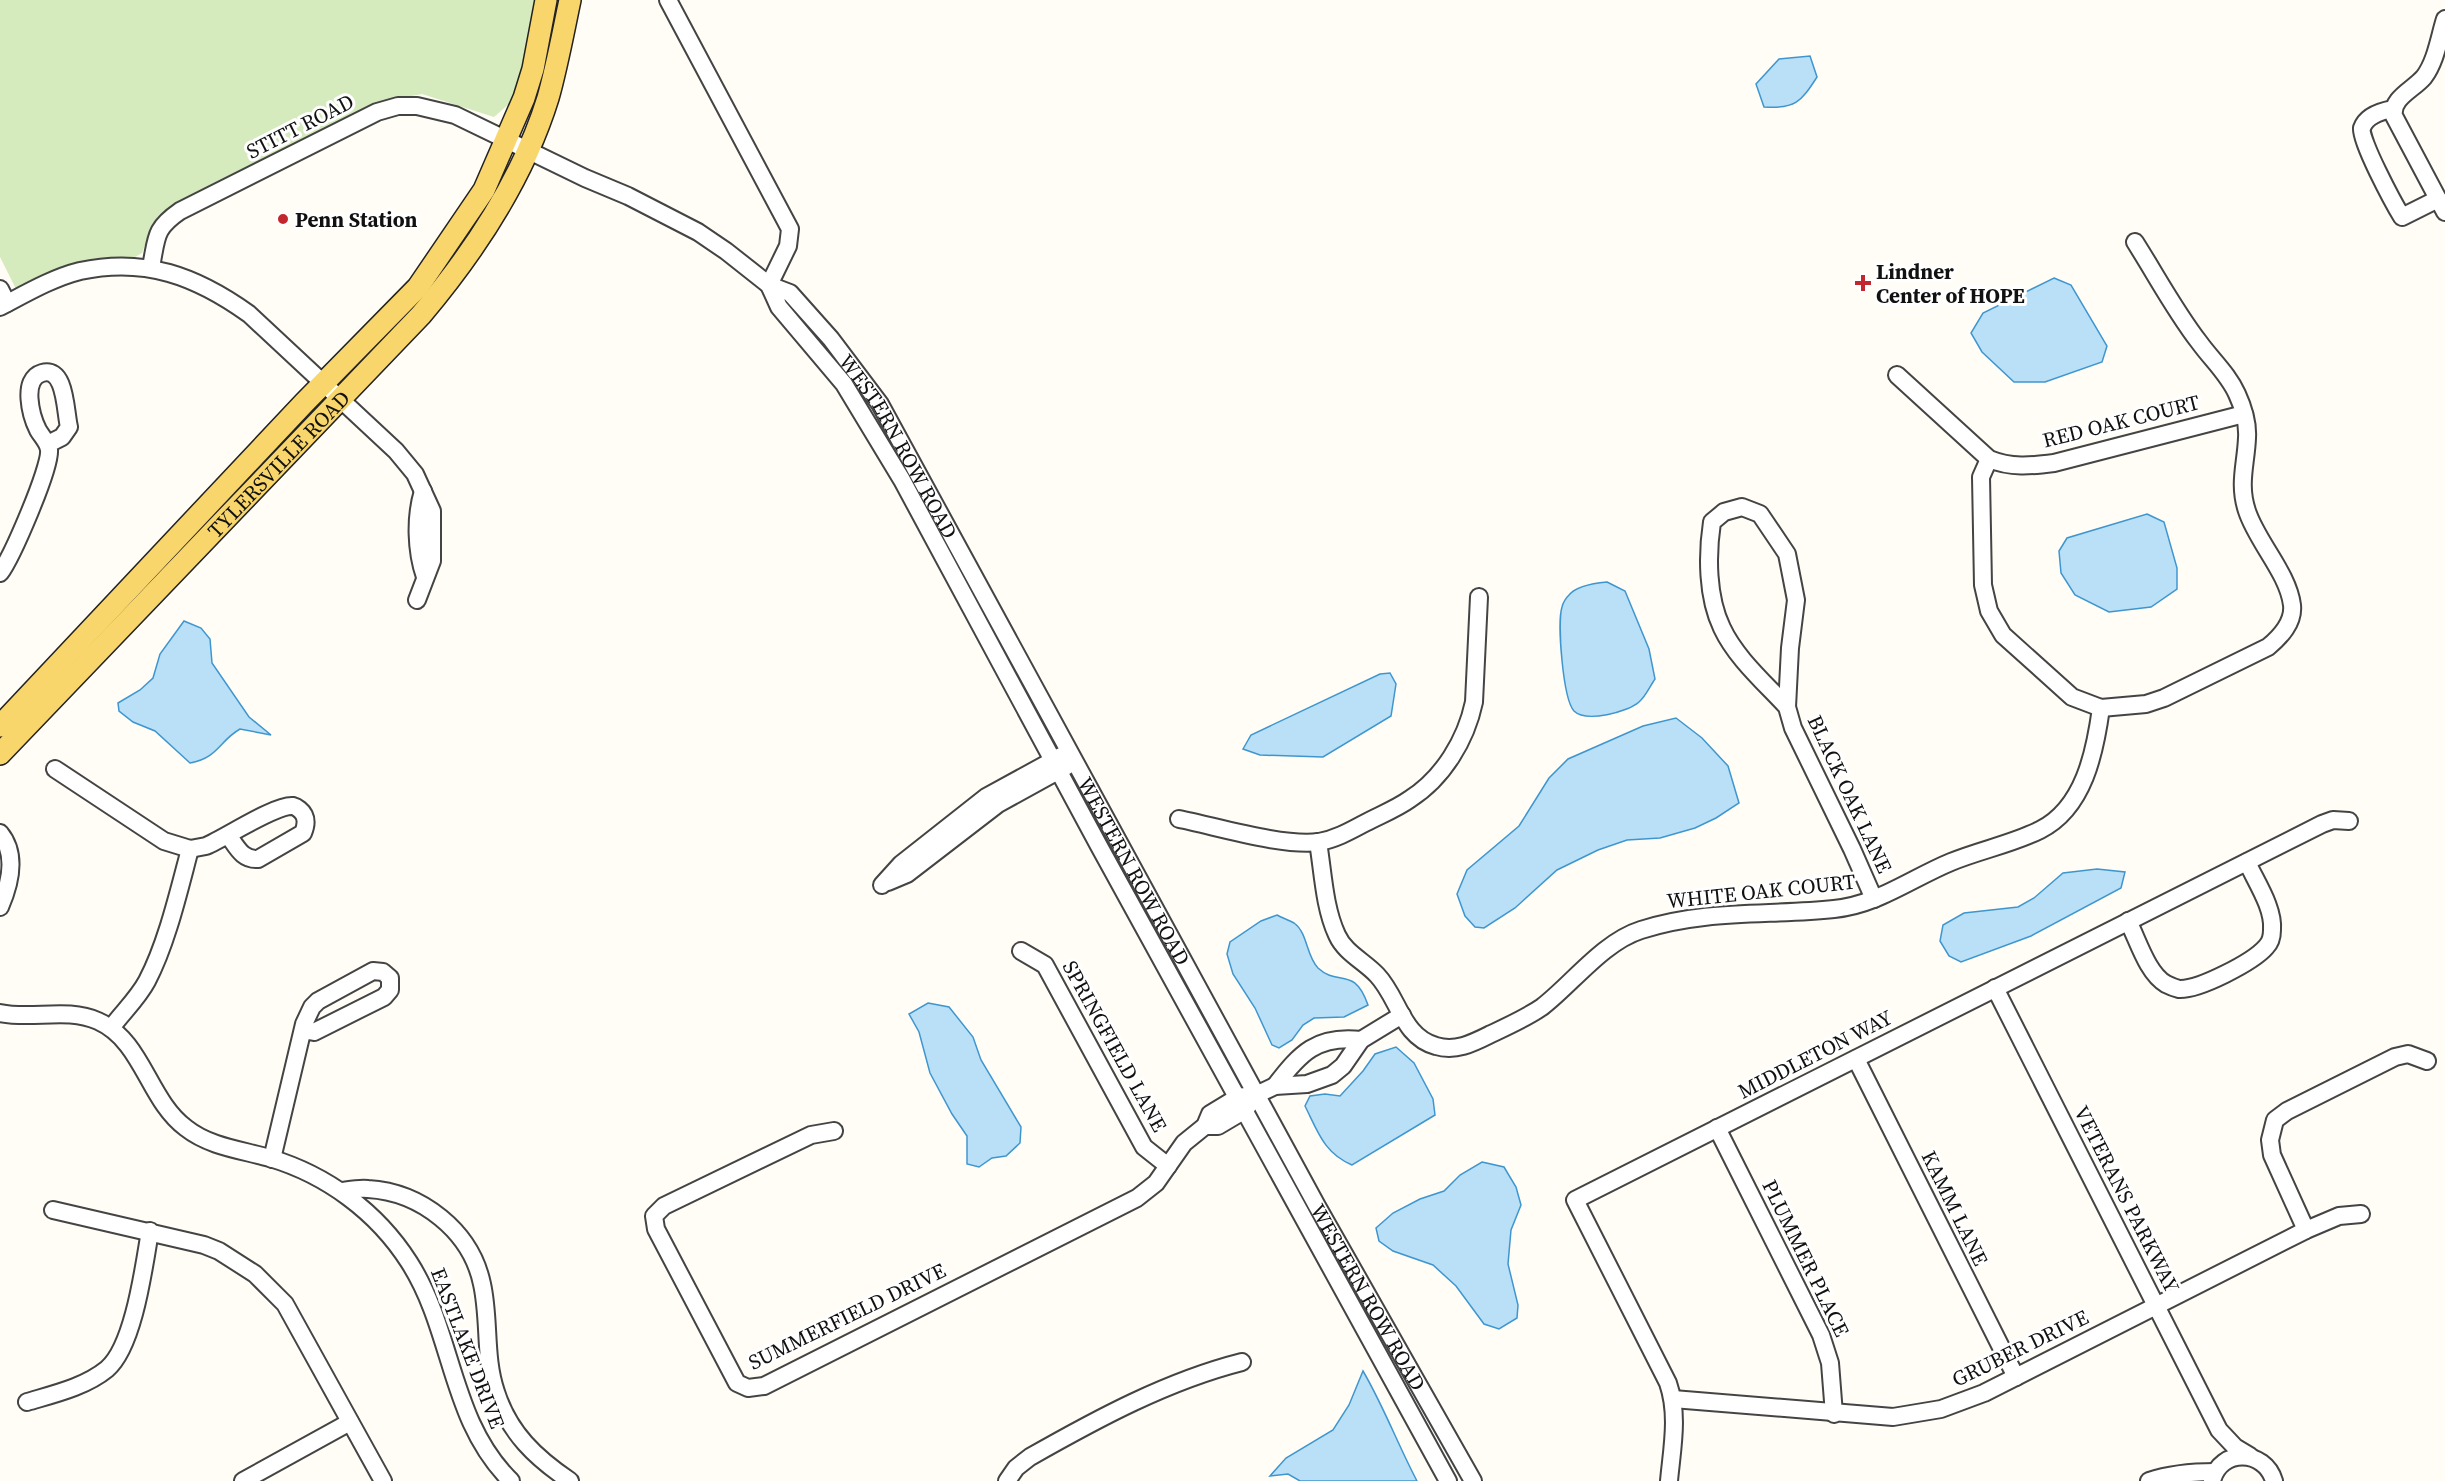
<svg xmlns="http://www.w3.org/2000/svg" width="2445" height="1481" viewBox="0 0 2445 1481" font-family="'Source Serif 4',serif">
  <style>
    .green { fill: #d5ebbd }
    .water { fill: #b9e0f7; stroke: #3f96cf; stroke-width: 1.5 }
    .lines { fill: none; stroke-linecap: round; stroke-linejoin: round }
    .minor-casing { stroke: #444; stroke-width: 20 }
    .major-casing { stroke: #222; stroke-width: 24 }
    .minor { stroke: #fff; stroke-width: 16 }
    .major { stroke: #f9d66b; stroke-width: 21 }
    .poi-dot { fill: #c4262e; stroke: #fff; stroke-width: 2 }
    .labels { text-anchor: middle; dominant-baseline: central; stroke-width: 6; stroke-linejoin: round; paint-order: stroke }
    .street-label { font-size: 21px; fill: #111; stroke: #fff }
    .poi-label { font-size: 21px; font-weight: bold; fill: #111; stroke: #fff; text-anchor: start }
  </style>
  <rect width="100%" height="100%" fill="#fffdf5"/>
  <!-- green -->
  <polygon class="green" points="0,0 540,0 518,96 494,117 422,94 380,102 153,223 142,253 130,260 76,264 16,289 0,257"/>
  <!-- water -->
  <g class="water">
    <path d="M1810,56l7,21c-16,25 -22,32 -53,30l-8,-23 23,-25z"/>
    <polygon points="2054,278 2071,285 2107,346 2102,362 2045,382 2014,382 1982,352 1971,333 1983,313"/>
    <polygon points="2147,514 2164,522 2177,568 2177,589 2151,607 2109,612 2075,595 2061,573 2059,551 2067,538"/>
    <path d="M1607,582l18,9 24,58 6,30c-5,7 -9,17 -16,23 -11,10 -53,21 -65,9 -11,-12 -17,-88 -12,-104 1,-4 4,-9 7,-12 8,-10 27,-12 38,-13z"/>
    <path d="M184,621l17,7 9,11 2,24 37,54 22,18 -31,-6c-21,12 -22,29 -50,34l-35,-32 -22,-9 -14,-11 -1,-8 22,-13 13,-12 7,-24z"/>
    <polygon points="1390,673 1396,684 1391,716 1323,757 1260,755 1243,749 1251,735 1380,674"/>
    <polygon points="1676,718 1702,738 1728,766 1739,803 1716,818 1695,828 1660,838 1627,840 1598,850 1557,870 1515,908 1484,928 1475,927 1465,916 1457,894 1467,870 1519,826 1549,778 1568,759 1643,726"/>
    <polygon points="2097,869 2125,872 2121,888 2031,936 1961,962 1949,956 1940,941 1943,925 1964,913 2018,907 2034,898 2063,873"/>
    <path d="M1277,915c5,3 12,5 17,8 14,10 12,33 24,45 20,19 36,-3 50,37l-24,12 -30,1 -11,7 -11,15 -13,8 -7,-3 -17,-37 -22,-34 -6,-20 3,-12 31,-21z"/>
    <polygon points="928,1003 949,1007 973,1037 981,1060 1021,1127 1020,1143 1006,1156 992,1158 979,1167 967,1164 967,1136 952,1114 930,1073 919,1032 909,1014"/>
    <path d="M1396,1047l18,16 19,36 2,16 -83,50c-28,-12 -34,-33 -47,-59l5,-10 15,-2 15,2 23,-25 12,-17z"/>
    <polygon points="1482,1162 1504,1167 1516,1187 1521,1205 1511,1230 1508,1264 1518,1305 1517,1318 1499,1329 1484,1324 1456,1286 1433,1265 1393,1251 1379,1241 1376,1228 1393,1213 1420,1199 1444,1191 1460,1175"/>
    <path d="M1363,1371c21,36 35,74 54,110h-117l-12,-7 -18,2 16,-18 47,-28 16,-25z"/>
  </g>
  <g class="lines">
    <!-- minor casing -->
    <g class="minor-casing">
      <g id="minor">
        <polyline points="668,0 790,229 788,246 769,285"/>
        <path d="M2445,19c-6,19 -9,42 -21,58 -11,13 -33,21 -30,39l51,96"/>
        <path d="M2393,109c-11,2 -27,7 -31,19 -3,11 32,76 40,89l36,-18"/>
        <path id="s1" d="M151,267c6,-30 3,-38 29,-56l197,-99 21,-6h19l38,9 130,63 43,18 70,36 28,19 43,34 21,8 41,46 49,65 437,802 156,275"/>
        <polyline points="769,285 779,307 844,384 902,480 1099,846 1448,1481"/>
        <polyline points="0,289 7,303"/>
        <path d="M0,307c25,-13 52,-29 80,-36 65,-14 116,5 169,43l147,137 19,23 17,37v50l-15,39"/>
        <path d="M1897,375l92,84c22,9 42,7 65,4l190,-49"/>
        <path d="M1989,459l-8,18 2,108 6,26 14,24 69,62 29,11 45,-4 18,-6 104,-51c12,-10 26,-24 24,-42 -4,-32 -35,-63 -45,-94 -9,-27 -1,-47 0,-73 1,-15 -4,-31 -10,-44 -9,-20 -25,-34 -38,-52 -24,-31 -43,-67 -64,-100"/>
        <path d="M423,491c-8,26 -7,60 2,86"/>
        <path d="M0,573c12,-16 51,-106 49,-123 -1,-8 -7,-13 -11,-20 -7,-14 -17,-51 4,-57 24,-7 23,38 27,54l-7,10 -14,7"/>
        <path d="M1787,707c-22,-24 -51,-49 -65,-79 -15,-31 -15,-73 -10,-106l12,-10 18,-5 18,7 27,40 9,46 -6,48 -3,59 6,21 59,121 22,50"/>
        <path d="M55,769l109,72 26,8 16,-3c19,-8 70,-42 87,-40 4,1 9,5 11,9 3,6 2,11 -1,18l-45,26c-16,1 -21,-12 -30,-24"/>
        <path d="M1179,819c36,7 104,28 140,23 17,-3 31,-11 46,-19 15,-8 31,-14 45,-24 33,-21 56,-59 64,-97l5,-105"/>
        <path d="M0,833c18,22 10,51 0,74"/>
        <path d="M1318,842c5,30 6,65 19,93 8,18 27,26 40,40 22,23 25,62 59,71 20,6 37,-3 55,-12 17,-8 35,-16 51,-27 30,-23 61,-65 99,-77 66,-21 127,-14 193,-21 43,-4 78,-31 117,-47 29,-12 61,-18 89,-32 44,-22 55,-78 61,-122"/>
        <polyline points="888,882 907,874 998,804 1067,766"/>
        <polyline points="882,885 901,864 986,797 1061,756"/>
        <path d="M2128,921c10,19 19,52 38,63 4,2 9,4 13,5 20,1 74,-27 87,-42 4,-4 6,-11 6,-17 2,-22 -16,-48 -25,-68"/>
        <polyline points="1021,951 1045,965 1144,1147 1168,1166"/>
        <polyline points="1995,988 2219,1430 2235,1447 2250,1456"/>
        <path d="M0,1013c32,7 67,-6 98,8 45,20 50,79 88,107 24,19 56,22 84,30 57,17 107,54 139,104 45,70 40,158 102,219"/>
        <path d="M111,1028c12,-16 27,-30 36,-47 20,-38 32,-91 43,-132"/>
        <polyline points="1856,1059 2016,1377"/>
        <path d="M1275,1086c25,-33 42,-51 86,-46"/>
        <polyline points="1205,1126 1218,1126 1245,1110 1256,1095 1275,1086 1307,1084 1332,1075 1343,1066 1361,1040 1402,1015"/>
        <polyline points="1717,1128 1821,1335 1830,1363 1834,1414"/>
        <polyline points="834,1131 811,1135 664,1206 654,1216 656,1229 737,1383 748,1388 764,1386 1137,1198 1156,1183 1184,1143 1205,1126 1210,1114 1238,1097 1246,1096"/>
        <polyline points="272,1159 304,1024 312,1007 318,1001 373,971 383,972 390,978 390,990 384,997 314,1032 303,1030"/>
        <path d="M341,1191c8,-1 18,-3 27,-2 53,3 103,42 114,95 8,36 2,73 14,108 13,41 40,66 74,89"/>
        <polyline points="53,1210 204,1245 219,1251 255,1274 285,1304 383,1481"/>
        <polyline points="2306,1230 2272,1155 2270,1140 2275,1120 2287,1111 2395,1057 2408,1054 2427,1061"/>
        <polyline points="1673,1399 1893,1417 1941,1409 1984,1393 2306,1230 2339,1216 2361,1214"/>
        <path d="M27,1402c27,-8 58,-15 80,-33 27,-23 37,-103 43,-138"/>
        <polyline points="243,1481 350,1422"/>
        <path d="M1007,1481l9,-13 14,-11c67,-38 137,-76 212,-95"/>
        <path d="M1669,1481c3,-33 10,-66 -1,-98l-93,-183 747,-376 11,-4 16,1"/>
        <path d="M2149,1481c21,-7 44,-9 66,-9"/>
        <path d="M2212,1481c8,-33 53,-32 62,0"/>
      </g>
    </g>
    <!-- major casing -->
    <g class="major-casing">
      <g id="major">
        <polyline points="0,726 304,403 418,287 484,190 524,98 533,69 546,0"/>
        <path id="s2" d="M0,754l421,-439c54,-64 102,-136 127,-217 9,-32 15,-65 22,-98"/>
      </g>
    </g>
    <!-- minor -->
    <use href="#minor" class="minor"/>
    <!-- major -->
    <use href="#major" class="major"/>
  </g>
  <!-- markers -->
  <g class="poi-dot">
    <circle cx="283" cy="219" r="6"/>
    <path d="M1860 274h6v6h6v6h-6v6h-6v-6h-6v-6h6z"/>
  </g>
  <g class="labels">
    <!-- street labels -->
    <g class="street-label">
      <text transform="translate(300 126) rotate(-27)">STITT ROAD</text>
      <text transform="translate(2121 421) rotate(-14)">RED OAK COURT</text>
      <text stroke="none"><textPath href="#s1" startOffset="936">WESTERN ROW ROAD</textPath></text>
      <text stroke="none"><textPath href="#s2" startOffset="402">TYLERSVILLE ROAD</textPath></text>
      <text transform="translate(1850 794) rotate(65)">BLACK OAK LANE</text>
      <text stroke="none"><textPath href="#s1" startOffset="1422">WESTERN ROW ROAD</textPath></text>
      <text transform="translate(1761 891) rotate(-6)">WHITE OAK COURT</text>
      <text transform="translate(1115 1046) rotate(61)">SPRINGFIELD LANE</text>
      <text transform="translate(1815 1054) rotate(-27)">MIDDLETON WAY</text>
      <text transform="translate(2127 1199) rotate(63)">VETERANS PARKWAY</text>
      <text transform="translate(1955 1208) rotate(64)">KAMM LANE</text>
      <text transform="translate(1806 1258) rotate(64)">PLUMMER PLACE</text>
      <text stroke="none"><textPath href="#s1" startOffset="1908">WESTERN ROW ROAD</textPath></text>
      <text transform="translate(847 1316) rotate(-26)">SUMMERFIELD DRIVE</text>
      <text transform="translate(468 1348) rotate(69)">EASTLAKE DRIVE</text>
      <text transform="translate(2020 1348) rotate(-26)">GRUBER DRIVE</text>
    </g>
    <!-- poi labels -->
    <g class="poi-label">
      <text x="295" y="219">Penn Station</text>
      <text x="1876" y="271">Lindner<tspan x="1876" dy="24">Center of HOPE</tspan></text>
    </g>
  </g>
</svg>
